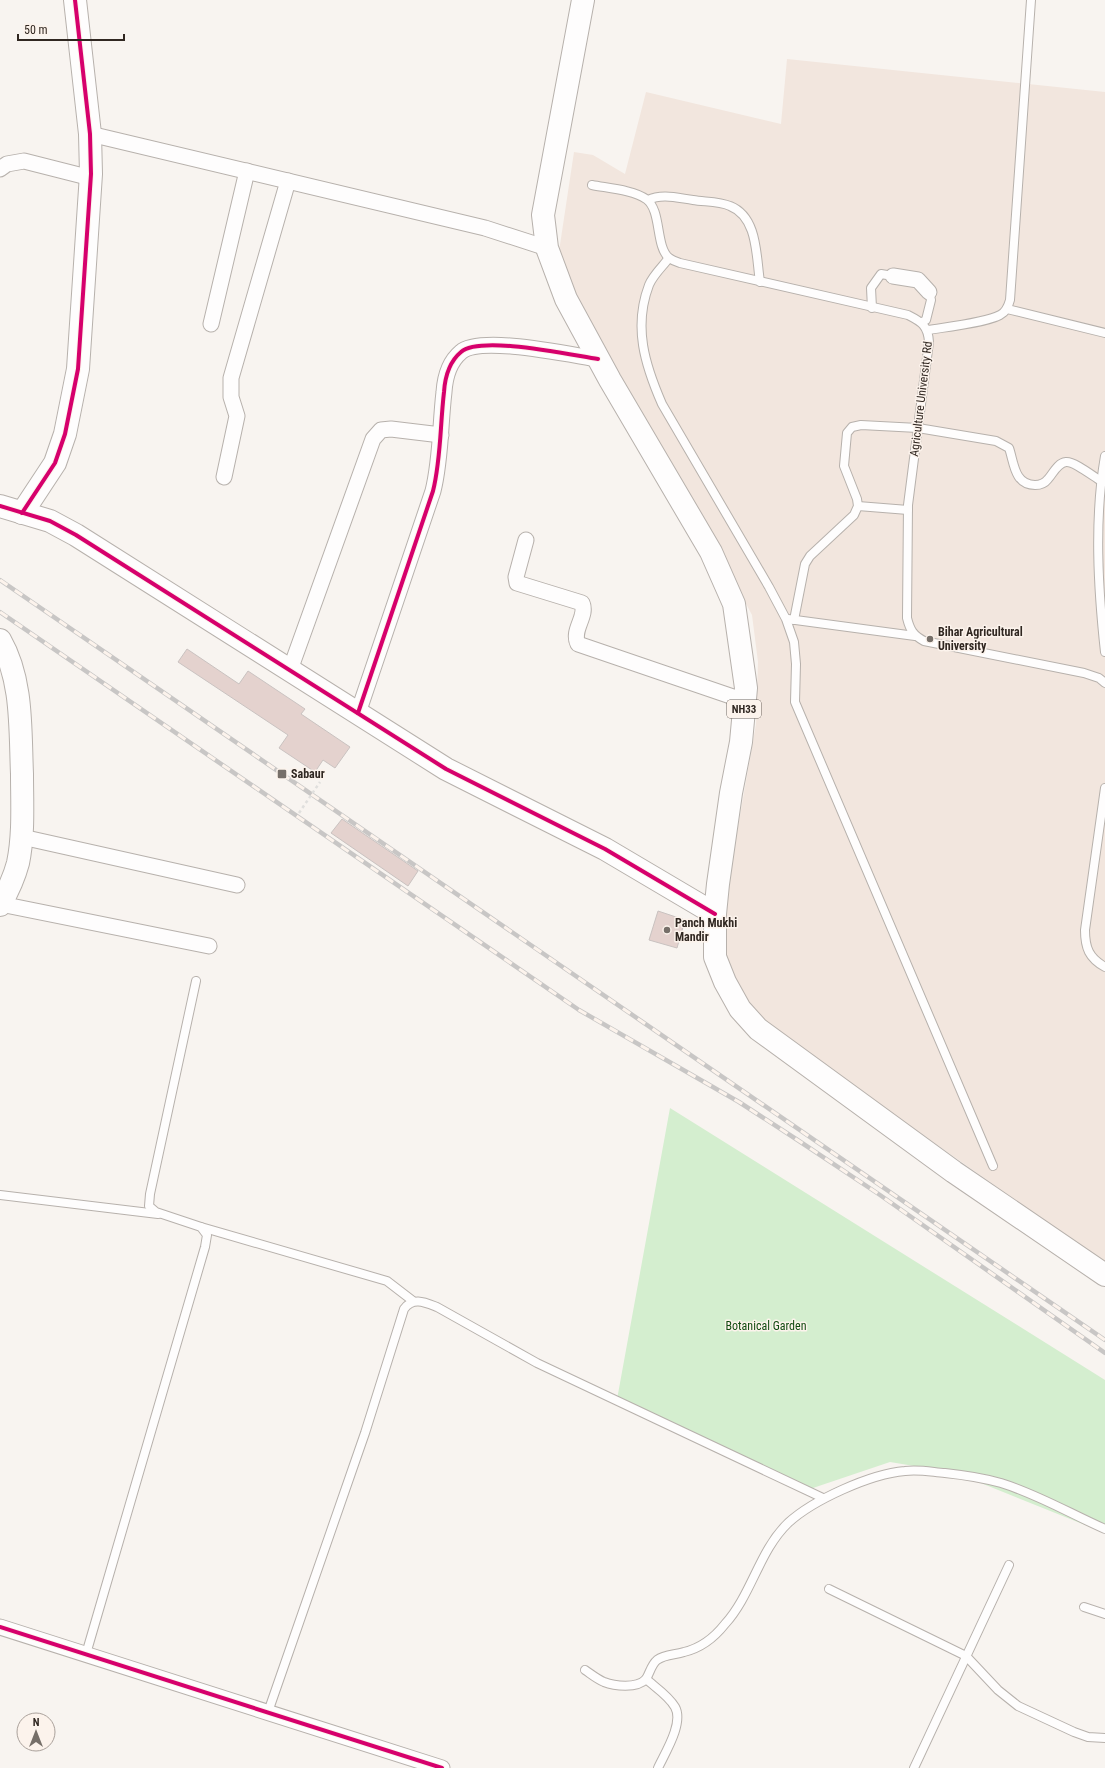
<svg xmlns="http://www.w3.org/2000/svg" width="1105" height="1768" viewBox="0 0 1105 1768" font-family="'Roboto Condensed',sans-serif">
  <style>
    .built { fill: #f2e6de }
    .green { fill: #d4eecf }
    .building { fill: #e4d2ce; stroke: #c9c2c0 }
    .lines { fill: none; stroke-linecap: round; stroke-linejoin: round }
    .lane-casing { stroke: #b7b1ac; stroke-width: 10 }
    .street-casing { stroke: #b7b1ac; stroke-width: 17 }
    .secondary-casing { stroke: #b7b1ac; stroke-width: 24 }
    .highway-casing { stroke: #b7b1ac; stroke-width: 24 }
    .lane { stroke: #fefdfd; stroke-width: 8 }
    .street { stroke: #fefdfd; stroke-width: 15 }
    .secondary { stroke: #fefdfd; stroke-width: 22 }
    .highway { stroke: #fefdfd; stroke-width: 22 }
    .rail-casing { stroke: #c8c6c5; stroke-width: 4.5 }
    .rail { stroke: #fcf3ec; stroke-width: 3; stroke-dasharray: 9; stroke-linecap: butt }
    .path-bridge { stroke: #e0dfdd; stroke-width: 2.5; stroke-dasharray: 3 3; stroke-linecap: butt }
    .cycleway-casing { stroke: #fcf3ec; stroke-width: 6 }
    .cycleway { stroke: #d6006c; stroke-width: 4 }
    .poi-dot { fill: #766f69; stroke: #fcf3ec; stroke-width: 1.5 }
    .labels { text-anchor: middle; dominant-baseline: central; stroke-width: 3; stroke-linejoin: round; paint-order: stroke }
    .shield { fill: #fcf3ec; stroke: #6d645e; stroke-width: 1 }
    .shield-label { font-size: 11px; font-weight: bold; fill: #302721 }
    .street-label { font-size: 12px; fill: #302721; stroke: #fcf3ec }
    .poi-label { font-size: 12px; font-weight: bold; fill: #302721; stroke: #fcf3ec; text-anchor: start }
    .park-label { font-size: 12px; fill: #104b10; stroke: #fcf3ec }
  </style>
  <rect width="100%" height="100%" fill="#f8f4f0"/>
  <!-- built -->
  <polygon class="built" points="787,59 1105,92 1105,1263 762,1022 736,986 724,952 725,901 756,724 758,662 752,615 725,564 581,317 558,258 574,152 593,155 625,174 646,92 781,124"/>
  <!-- green -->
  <polygon class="green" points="670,1108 1105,1380 1105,1533 956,1473 890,1462 807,1490 616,1405"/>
  <!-- building -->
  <g class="building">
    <polygon points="187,649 239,684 248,671 305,709 301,714 350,747 335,768 323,760 315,772 279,748 288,735 178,662"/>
    <polygon points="342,819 418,871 408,886 331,833"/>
    <polygon points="658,911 685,920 677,948 649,940"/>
  </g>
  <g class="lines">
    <!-- lane casing -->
    <g class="lane-casing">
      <g id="lane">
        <path d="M592,185c15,3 42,5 54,14 16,11 9,47 23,59 3,2 8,4 11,5l228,52c14,7 20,11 21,27l-21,163 -1,113c3,12 6,17 17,23l160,32 15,5 6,5"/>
        <path d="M648,200c14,-7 30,-2 45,0 11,2 26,1 37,6 28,11 26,50 30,76"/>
        <path d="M669,258c-6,8 -16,17 -20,27 -16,42 -4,80 13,119l107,183 17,32 8,23 2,22 -1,38 198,464"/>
        <polyline points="872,308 871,288 881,274 893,276"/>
        <polyline points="1007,309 1105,333"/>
        <polyline points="922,322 926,320 931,300 929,292"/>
        <path d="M928,330c18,-3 57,-7 72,-15 6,-3 8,-8 10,-15l21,-300"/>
        <path d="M1105,456c-11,63 -7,132 0,196"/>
        <polyline points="858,506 908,510"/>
        <polyline points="788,619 915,636"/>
        <path d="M794,620l11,-56 5,-8 44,-41 4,-9 -1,-7 -13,-33 3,-33 5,-6 9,-2 57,3 78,13 13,7c5,14 5,37 26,37 5,0 10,-2 13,-6 5,-5 9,-16 18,-17 8,-1 28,15 35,19"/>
        <path d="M1105,788l-20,142c0,18 4,28 20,37"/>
        <polyline points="0,1195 158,1214"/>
        <polyline points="201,1227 387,1281 413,1301"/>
        <polyline points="829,1589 966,1656 998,1690 1018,1706 1074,1732 1088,1737 1105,1738"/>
        <polyline points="1084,1607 1105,1614"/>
        <polyline points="86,1654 205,1247 207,1235 201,1227 156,1212 149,1206 150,1194 196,981"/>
        <path d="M585,1670c6,4 12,9 19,12 10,4 33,7 42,-3 4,-6 5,-14 11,-19 8,-6 18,-5 27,-8 17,-4 30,-14 41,-28 27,-30 34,-73 63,-101 25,-23 82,-49 117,-52 13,-2 27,1 40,2 19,2 38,5 56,10 36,11 70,31 104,46"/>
        <path d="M646,1679c9,8 23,17 29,28 9,16 -10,46 -17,61"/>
        <path d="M268,1712l97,-279 39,-124c9,-12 20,-7 33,-2l100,56 286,135"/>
        <polyline points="914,1768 1009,1565"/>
      </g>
    </g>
    <!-- street casing -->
    <g class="street-casing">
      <g id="street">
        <polyline points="90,134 485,228 547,248"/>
        <polyline points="0,169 7,164 24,161 91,178"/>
        <polyline points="893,276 918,280 929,292"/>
        <polyline points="211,324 247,171"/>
        <polyline points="224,477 237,416 231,397 231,378 288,181"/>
        <path d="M526,540l-10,37 1,6 65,20c6,13 -11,27 -4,41l167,57"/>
        <polyline points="290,670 373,439 381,430 391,429 441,435"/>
        <path d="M358,713l75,-222c8,-32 7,-65 11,-99 1,-15 5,-30 17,-40 19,-17 110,3 137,7"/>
        <polyline points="22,837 237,885"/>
        <polyline points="1,904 209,946"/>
        <polyline points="0,1627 442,1768"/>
      </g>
    </g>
    <!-- secondary casing -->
    <g class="secondary-casing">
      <g id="secondary">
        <polyline points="0,506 50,521 76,535 446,769 605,849 715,914"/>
        <polyline points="22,513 55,463 65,434 78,369 91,174 90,134 75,0"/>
        <path d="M0,640c23,40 20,89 22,134 0,29 2,60 -4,89 -4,15 -10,28 -18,42"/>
      </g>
    </g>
    <!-- highway casing -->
    <g class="highway-casing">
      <polyline id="highway" points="583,0 543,215 547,248 566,299 610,380 711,552 734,604 746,688 741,742 731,793 718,884 715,914 715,957 725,982 740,1009 758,1029 954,1172 1105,1275"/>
    </g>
    <!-- lane -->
    <use href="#lane" class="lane"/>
    <!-- street -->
    <use href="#street" class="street"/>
    <!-- secondary -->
    <use href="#secondary" class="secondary"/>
    <!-- highway -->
    <use href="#highway" class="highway"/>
    <!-- rail casing -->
    <g class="rail-casing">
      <g id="rail">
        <polyline points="0,580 1105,1340"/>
        <polyline points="0,612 579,1010 739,1102 796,1139 880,1195 1105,1353"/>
      </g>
    </g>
    <!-- rail -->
    <use href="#rail" class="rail"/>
    <!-- path-bridge -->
    <polyline class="path-bridge" points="299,813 320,782"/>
    <!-- cycleway casing -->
    <g class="cycleway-casing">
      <g id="cycleway">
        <polyline points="0,506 50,521 76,535 446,769 605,849 715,914"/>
        <polyline points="22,513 55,463 65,434 78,369 91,174 90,134 75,0"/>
        <path d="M358,713l75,-222c8,-32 7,-65 11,-99 1,-15 5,-30 17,-40 19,-17 110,3 137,7"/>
        <polyline points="0,1627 442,1768"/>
      </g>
    </g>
    <!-- cycleway -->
    <use href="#cycleway" class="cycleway"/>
  </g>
  <!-- markers -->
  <g class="poi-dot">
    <circle cx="930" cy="639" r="4"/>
    <rect x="277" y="769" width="10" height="10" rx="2"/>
    <circle cx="667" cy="930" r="4"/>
  </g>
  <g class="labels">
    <!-- shield labels -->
    <rect class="shield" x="727" y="700" width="34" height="18" rx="3"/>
    <g class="shield-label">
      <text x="744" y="709">NH33</text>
    </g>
    <!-- street labels -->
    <g class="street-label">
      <text transform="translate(921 399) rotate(-83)">Agriculture University Rd</text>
    </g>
    <!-- poi labels -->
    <g class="poi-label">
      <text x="938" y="632">Bihar Agricultural<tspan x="938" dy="14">University</tspan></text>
      <text x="291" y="774">Sabaur</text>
      <text x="675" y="923">Panch Mukhi<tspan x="675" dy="14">Mandir</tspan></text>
    </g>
    <!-- park labels -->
    <g class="park-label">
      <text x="766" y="1326">Botanical Garden</text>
    </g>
  </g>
  <!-- north arrow -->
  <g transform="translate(36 1732)"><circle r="19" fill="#fcf3ec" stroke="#aaa19b"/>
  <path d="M0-3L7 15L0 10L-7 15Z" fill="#766f69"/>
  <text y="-6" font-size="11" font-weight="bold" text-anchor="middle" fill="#302721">N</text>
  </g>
  <!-- scale -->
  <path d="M18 34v6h106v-6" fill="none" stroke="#302721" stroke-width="2"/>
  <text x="24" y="34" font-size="12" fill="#302721" stroke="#fcf3ec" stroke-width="3" paint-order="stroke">50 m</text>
</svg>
